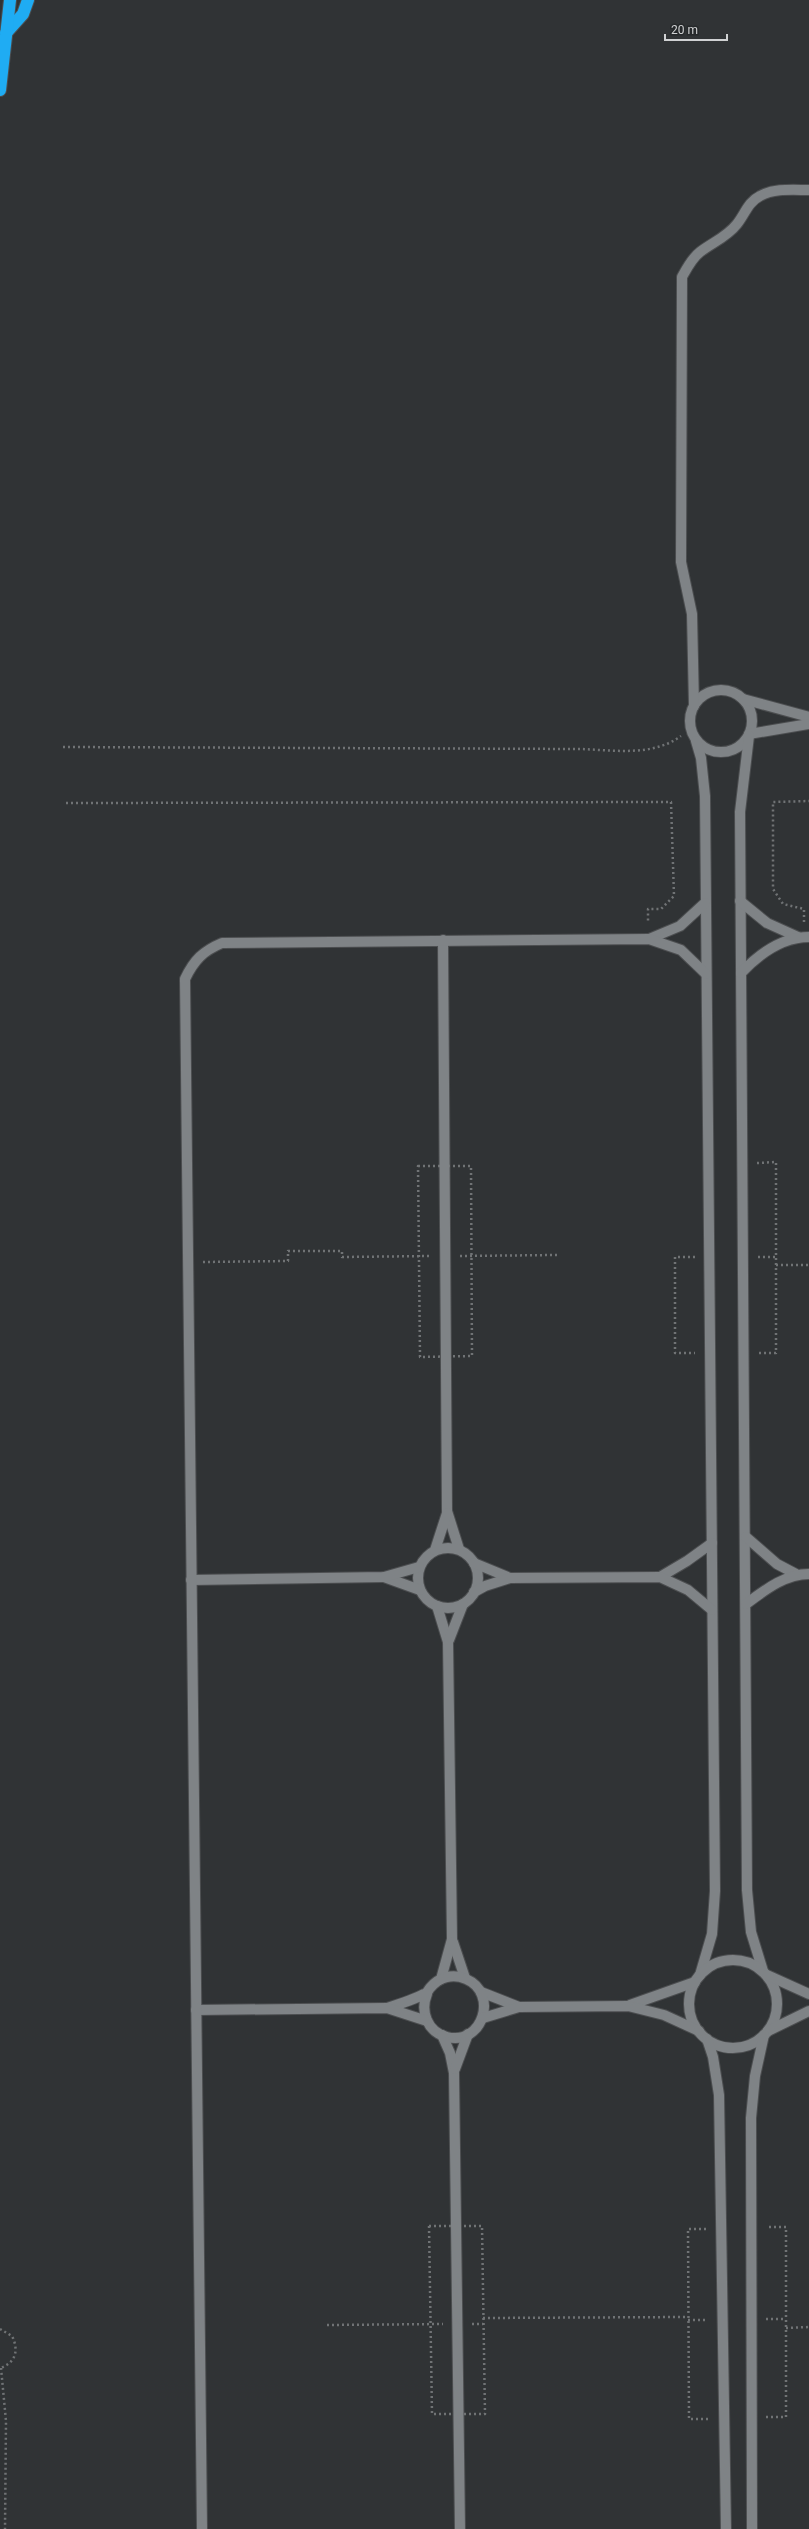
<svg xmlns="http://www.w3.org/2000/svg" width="809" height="2529" viewBox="0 0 809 2529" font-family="Roboto,sans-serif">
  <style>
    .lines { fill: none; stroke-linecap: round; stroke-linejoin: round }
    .minor-casing { stroke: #4c4e50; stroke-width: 12 }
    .highway-casing { stroke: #4c4e50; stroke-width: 14 }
    .path { stroke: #707375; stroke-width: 2.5; stroke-dasharray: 2 3; stroke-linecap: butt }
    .minor { stroke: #7f8386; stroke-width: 10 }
    .highway { stroke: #1facf3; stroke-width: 12 }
  </style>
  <rect width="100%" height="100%" fill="#303335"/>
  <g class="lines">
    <!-- minor casing -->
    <g class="minor-casing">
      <g id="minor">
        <circle cx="721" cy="721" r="31"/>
        <polyline points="743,699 809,717"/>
        <path d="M694,706l-2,-92 -11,-52 1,-285c5,-9 10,-19 18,-25 13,-10 27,-15 37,-28 8,-10 11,-22 23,-28 14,-8 33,-6 49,-6"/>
        <polyline points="749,734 809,724"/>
        <polyline points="749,736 740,812 747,1890 751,1932 763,1971"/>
        <polyline points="696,741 701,758 705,796 715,1891 712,1934 700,1975"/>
        <polyline points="740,901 767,923 798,937"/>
        <polyline points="649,939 680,926 705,903"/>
        <polyline points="443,940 447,1511 459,1549"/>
        <path d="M741,973c18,-19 40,-36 68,-36"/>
        <polyline points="746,1537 777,1564 796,1574"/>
        <circle cx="448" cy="1578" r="30"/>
        <polyline points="435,1550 447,1513"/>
        <polyline points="474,1563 510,1578"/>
        <polyline points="384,1577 420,1590"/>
        <polyline points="660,1577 687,1561 712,1543"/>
        <polyline points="191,1580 384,1577 419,1567"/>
        <polyline points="474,1592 485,1586 510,1578 660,1577 688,1590 712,1610"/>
        <path d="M746,1604c19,-14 39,-30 63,-30"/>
        <polyline points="437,1606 448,1642 452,1939 441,1979"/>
        <polyline points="449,1640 463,1604"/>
        <polyline points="453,1942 465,1978"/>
        <circle cx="733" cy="2004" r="44"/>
        <polyline points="767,1975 809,1994"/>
        <polyline points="481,1992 519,2007"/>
        <polyline points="630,2005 695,1982"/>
        <path d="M387,2008c13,-4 26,-8 37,-14 4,-1 4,-4 6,-6 9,-11 23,-15 36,-9 33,14 17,67 -19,58 -20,-5 -27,-26 -20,-43"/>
        <polyline points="196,2010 387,2008 427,2021"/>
        <polyline points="483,2018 519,2007 628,2006 664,2015 699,2031"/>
        <polyline points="768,2031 809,2011"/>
        <polyline points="442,2035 450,2053 454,2073 460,2529"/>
        <polyline points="707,2039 713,2057 719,2095 726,2529"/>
        <polyline points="455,2069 468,2034"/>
        <path d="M202,2529l-17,-1550c9,-19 18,-28 37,-36l427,-4 32,11 25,24"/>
        <polyline points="752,2529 751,2118 755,2076 764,2035"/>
      </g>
    </g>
    <!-- highway casing -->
    <g class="highway-casing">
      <g id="highway">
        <polyline points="6,33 23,14 28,0"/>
        <polyline points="0,90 10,0"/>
      </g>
    </g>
    <!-- path -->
    <g class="path">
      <path d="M63,747l517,2c34,1 72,8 101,-13"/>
      <polyline points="66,803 671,802 674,896 661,909 648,909 648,922"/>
      <polyline points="804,922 804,909 783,904 773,889 773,802 809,801"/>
      <polyline points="757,1163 776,1162 776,1353 758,1353"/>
      <polygon points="418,1166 471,1166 472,1356 420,1357"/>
      <polyline points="460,1256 557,1255"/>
      <polyline points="695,1257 675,1257 675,1353 695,1353"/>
      <polyline points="758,1257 776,1257"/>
      <polyline points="203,1262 288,1261 288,1251 342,1251 342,1257 431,1256"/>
      <polyline points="776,1265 809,1265"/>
      <polygon points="429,2226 482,2226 485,2414 432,2414"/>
      <polyline points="706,2229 688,2229 689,2419 709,2419"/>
      <polyline points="483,2318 688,2317"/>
      <polyline points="766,2319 786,2319"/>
      <polyline points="688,2320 707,2320"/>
      <polyline points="472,2324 483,2324"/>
      <polyline points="327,2325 443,2324"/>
      <polyline points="786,2328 809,2327"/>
      <path d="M0,2329l12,7c7,14 4,27 -12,32"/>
      <polyline points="1,2368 6,2421 5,2529"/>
      <polyline points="766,2417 786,2417 786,2227 766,2227"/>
    </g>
    <!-- minor -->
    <use href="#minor" class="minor"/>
    <!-- highway -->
    <use href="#highway" class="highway"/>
  </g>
  <!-- scale -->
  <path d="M665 34v6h62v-6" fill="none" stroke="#d0d2d3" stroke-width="2"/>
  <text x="671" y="34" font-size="12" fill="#d0d2d3" stroke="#26292b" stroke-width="3" paint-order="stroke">20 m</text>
</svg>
